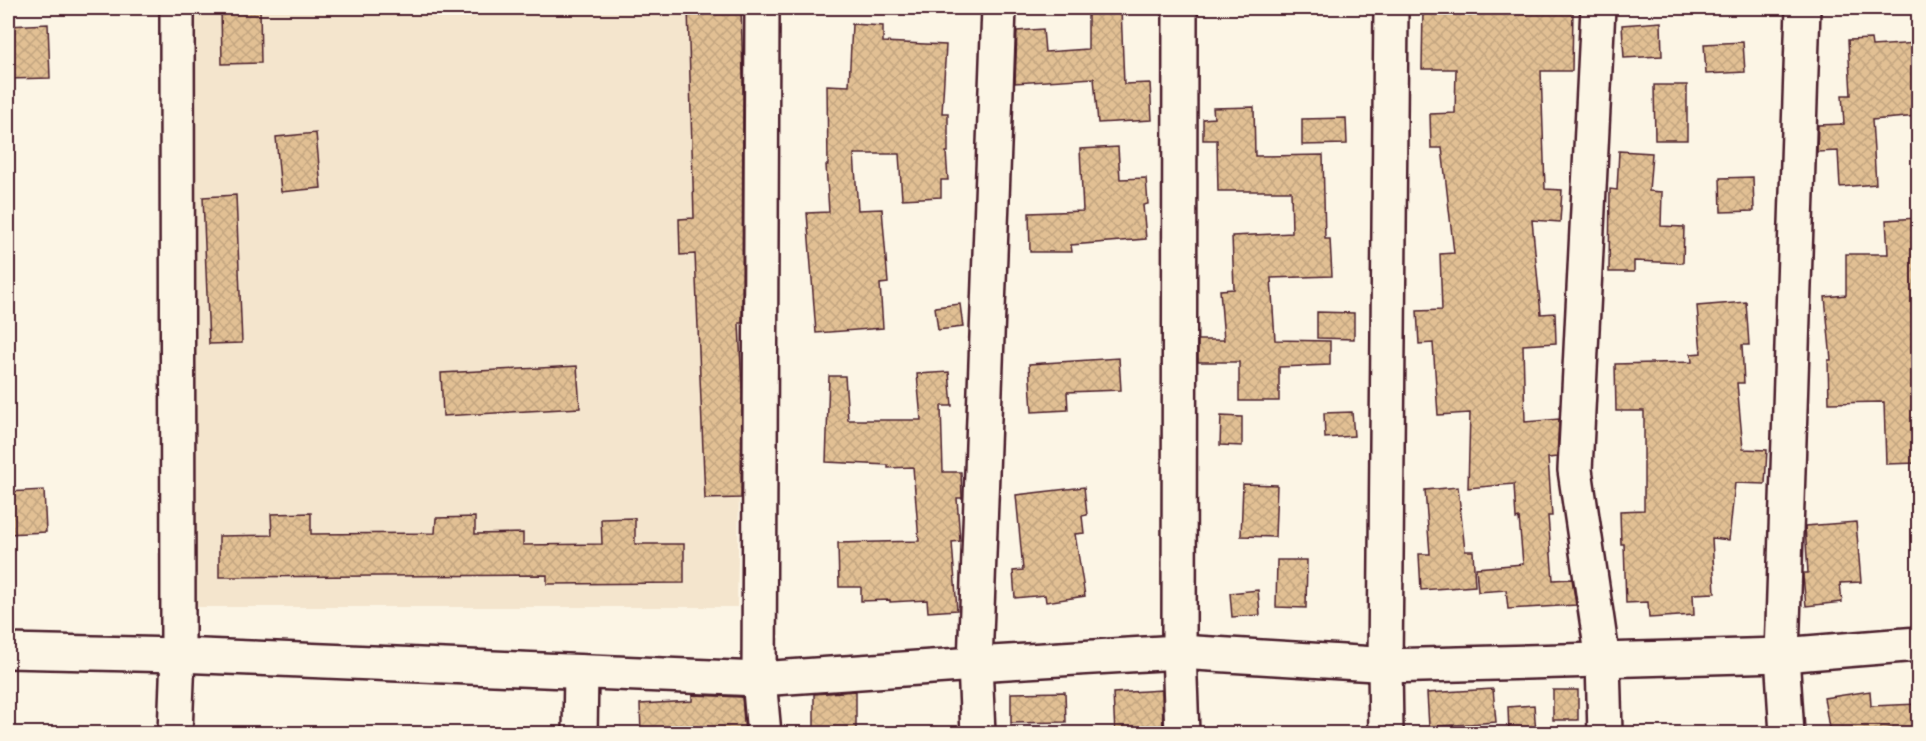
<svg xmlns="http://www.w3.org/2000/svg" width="1926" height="741" viewBox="0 0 1926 741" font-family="'Indie Flower',sans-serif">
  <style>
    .built { fill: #f4e5cd }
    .building { fill: url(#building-cross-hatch); stroke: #4a1f2b; stroke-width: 1.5 }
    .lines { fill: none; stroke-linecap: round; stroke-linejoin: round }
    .minor-casing { stroke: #4a1f2b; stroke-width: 38 }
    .minor { stroke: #fcf5e5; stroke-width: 33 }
  </style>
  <defs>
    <pattern id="building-cross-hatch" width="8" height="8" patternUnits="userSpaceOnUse" patternTransform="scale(1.5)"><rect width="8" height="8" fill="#e2c094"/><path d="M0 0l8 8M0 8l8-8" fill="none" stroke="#c3a580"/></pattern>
  </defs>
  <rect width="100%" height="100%" fill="#fcf5e5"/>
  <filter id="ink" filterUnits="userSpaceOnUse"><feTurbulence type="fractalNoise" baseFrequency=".0167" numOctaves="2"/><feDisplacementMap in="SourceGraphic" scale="12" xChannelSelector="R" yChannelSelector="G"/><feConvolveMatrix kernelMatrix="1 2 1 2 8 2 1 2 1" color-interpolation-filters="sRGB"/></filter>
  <g filter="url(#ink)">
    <!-- built -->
    <polygon class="built" points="189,8 748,8 737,607 184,607"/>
    <!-- building -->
    <g class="building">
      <polygon points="221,8 260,8 261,63 222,64"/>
      <polygon points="688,8 741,8 743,78 742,323 739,323 742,392 741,498 705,499 695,254 680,255 679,219 694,218"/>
      <polygon points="1088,8 1121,8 1124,84 1150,83 1152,120 1098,123 1094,78 1015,83 1017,31 1043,29 1045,52 1088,49"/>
      <polygon points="1423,8 1573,8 1572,71 1541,71 1545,189 1562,190 1560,222 1532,220 1541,314 1555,313 1556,343 1523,345 1525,422 1559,419 1557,457 1548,458 1552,516 1548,516 1553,580 1572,579 1576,605 1508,609 1506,590 1478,592 1476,568 1523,564 1519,518 1516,519 1514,484 1468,488 1470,413 1438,415 1433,343 1419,344 1417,311 1442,310 1440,254 1454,253 1442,148 1431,148 1430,114 1455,113 1456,69 1422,69"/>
      <polygon points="1661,22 1662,56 1624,58 1622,25"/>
      <polygon points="48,24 50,78 8,79 8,26"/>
      <polygon points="852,24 883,26 883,42 946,45 942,113 948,113 948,152 946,152 948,180 941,180 941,197 902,199 899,154 854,154 858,210 882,209 888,283 880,284 883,328 816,333 807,213 829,212 826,165 828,165 827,85 849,86"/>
      <polygon points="1871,39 1872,46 1918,43 1918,116 1872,120 1876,184 1840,187 1838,151 1817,152 1818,125 1844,124 1842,95 1851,95 1848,40"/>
      <polygon points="1743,42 1745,72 1706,74 1704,44"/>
      <polygon points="1654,85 1687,85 1687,140 1655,140"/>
      <polygon points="1254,107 1255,156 1323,155 1325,239 1330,239 1332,276 1271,278 1275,340 1330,341 1330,365 1279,367 1279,401 1239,401 1239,362 1198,362 1198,340 1224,340 1220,290 1234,289 1232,236 1292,233 1291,191 1218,191 1217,140 1203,140 1203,119 1214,118 1213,108"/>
      <polygon points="1346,118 1347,144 1302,145 1302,119"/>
      <polygon points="316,133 321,188 281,192 276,137"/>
      <polygon points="1118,147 1120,179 1146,178 1148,204 1143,205 1146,239 1071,245 1072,252 1030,252 1029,213 1083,211 1080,149"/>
      <polygon points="1619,151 1652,153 1649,191 1662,192 1661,226 1684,227 1683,263 1634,261 1634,272 1609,272 1610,189 1617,190"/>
      <polygon points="1753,177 1754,211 1721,212 1720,178"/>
      <polygon points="236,195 242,343 209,344 203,197"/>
      <polygon points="1918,218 1918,463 1886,464 1884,402 1829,403 1828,360 1831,360 1825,297 1846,295 1846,254 1888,254 1886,220"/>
      <polygon points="1746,302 1749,345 1742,345 1744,383 1737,383 1743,449 1767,450 1765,484 1735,483 1729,540 1712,538 1715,593 1693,594 1694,615 1649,618 1648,602 1626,603 1624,544 1621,544 1620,511 1644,510 1644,411 1616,411 1615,364 1692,362 1691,354 1701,353 1697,306"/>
      <polygon points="960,304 963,327 938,330 935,307"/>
      <polygon points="1317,312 1354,313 1354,339 1317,338"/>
      <polygon points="1119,358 1121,390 1067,392 1068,410 1032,412 1029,364"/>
      <polygon points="577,366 580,408 443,416 441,373"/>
      <polygon points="949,372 952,406 941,406 943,472 961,472 962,498 957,498 960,541 952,542 957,610 928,612 927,600 890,602 890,600 861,601 861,587 839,587 838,543 919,541 913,467 888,468 888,465 826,462 829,376 845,376 848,420 921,420 917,374"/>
      <polygon points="1352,412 1354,436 1325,438 1324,413"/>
      <polygon points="1221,416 1242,417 1242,446 1220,445"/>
      <polygon points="1243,484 1277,485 1275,537 1241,536"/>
      <polygon points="1084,487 1087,515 1082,516 1084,533 1075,534 1085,596 1046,602 1045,595 1015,598 1013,571 1023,570 1016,495"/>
      <polygon points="1458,487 1465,551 1473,551 1475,586 1421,590 1419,554 1430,554 1425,490"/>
      <polygon points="44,490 46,532 8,534 8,492"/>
      <polygon points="311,513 311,534 435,533 436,518 475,517 475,534 523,533 523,545 602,544 601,519 635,518 635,544 684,544 684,583 547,584 547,575 219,577 219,536 272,535 271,514"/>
      <polygon points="1856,522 1861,582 1840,583 1842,602 1806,606 1803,576 1803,573 1808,573 1805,526"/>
      <polygon points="1277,560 1307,560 1306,608 1276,607"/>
      <polygon points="1258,590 1260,615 1232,617 1230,593"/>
      <polygon points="1493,689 1496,722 1429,727 1427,693"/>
      <polygon points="1162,690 1163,733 1115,734 1113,693"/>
      <rect x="1553" y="690" width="25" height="30"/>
      <polygon points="856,691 856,734 814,734 814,694"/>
      <polygon points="1870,691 1871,706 1918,704 1918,734 1893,734 1893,728 1859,734 1830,734 1824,698"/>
      <polygon points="1065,692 1066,722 1011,723 1011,693"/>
      <polygon points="692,695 742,697 745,734 641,734 640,704 692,701"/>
      <polygon points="1534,705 1536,734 1509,734 1508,707"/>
    </g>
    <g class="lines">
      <!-- minor casing -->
      <g class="minor-casing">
        <g id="minor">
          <polyline points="762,8 759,679 764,734"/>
          <polyline points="1180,8 1179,652 1182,734"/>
          <polyline points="1598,8 1575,470 1603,661 1605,734"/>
          <polyline points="8,651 178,655 759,679 975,664 1179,652 1375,664 1385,666 1782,655 1918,644"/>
          <polyline points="175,734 178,655 177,8"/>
          <polyline points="580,734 581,672"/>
          <polyline points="978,734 975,664 999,8"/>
          <polyline points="1386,734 1385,666 1391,8"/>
          <polyline points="1787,734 1782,655 1803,8"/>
        </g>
      </g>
      <!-- minor -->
      <use href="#minor" class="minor"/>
    </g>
  </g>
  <!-- margin -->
  <rect width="1926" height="741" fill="none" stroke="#fcf5e5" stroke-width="30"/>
  <rect x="15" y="15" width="1896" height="711" fill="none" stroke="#4a1f2b" stroke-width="2" filter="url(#ink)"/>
</svg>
